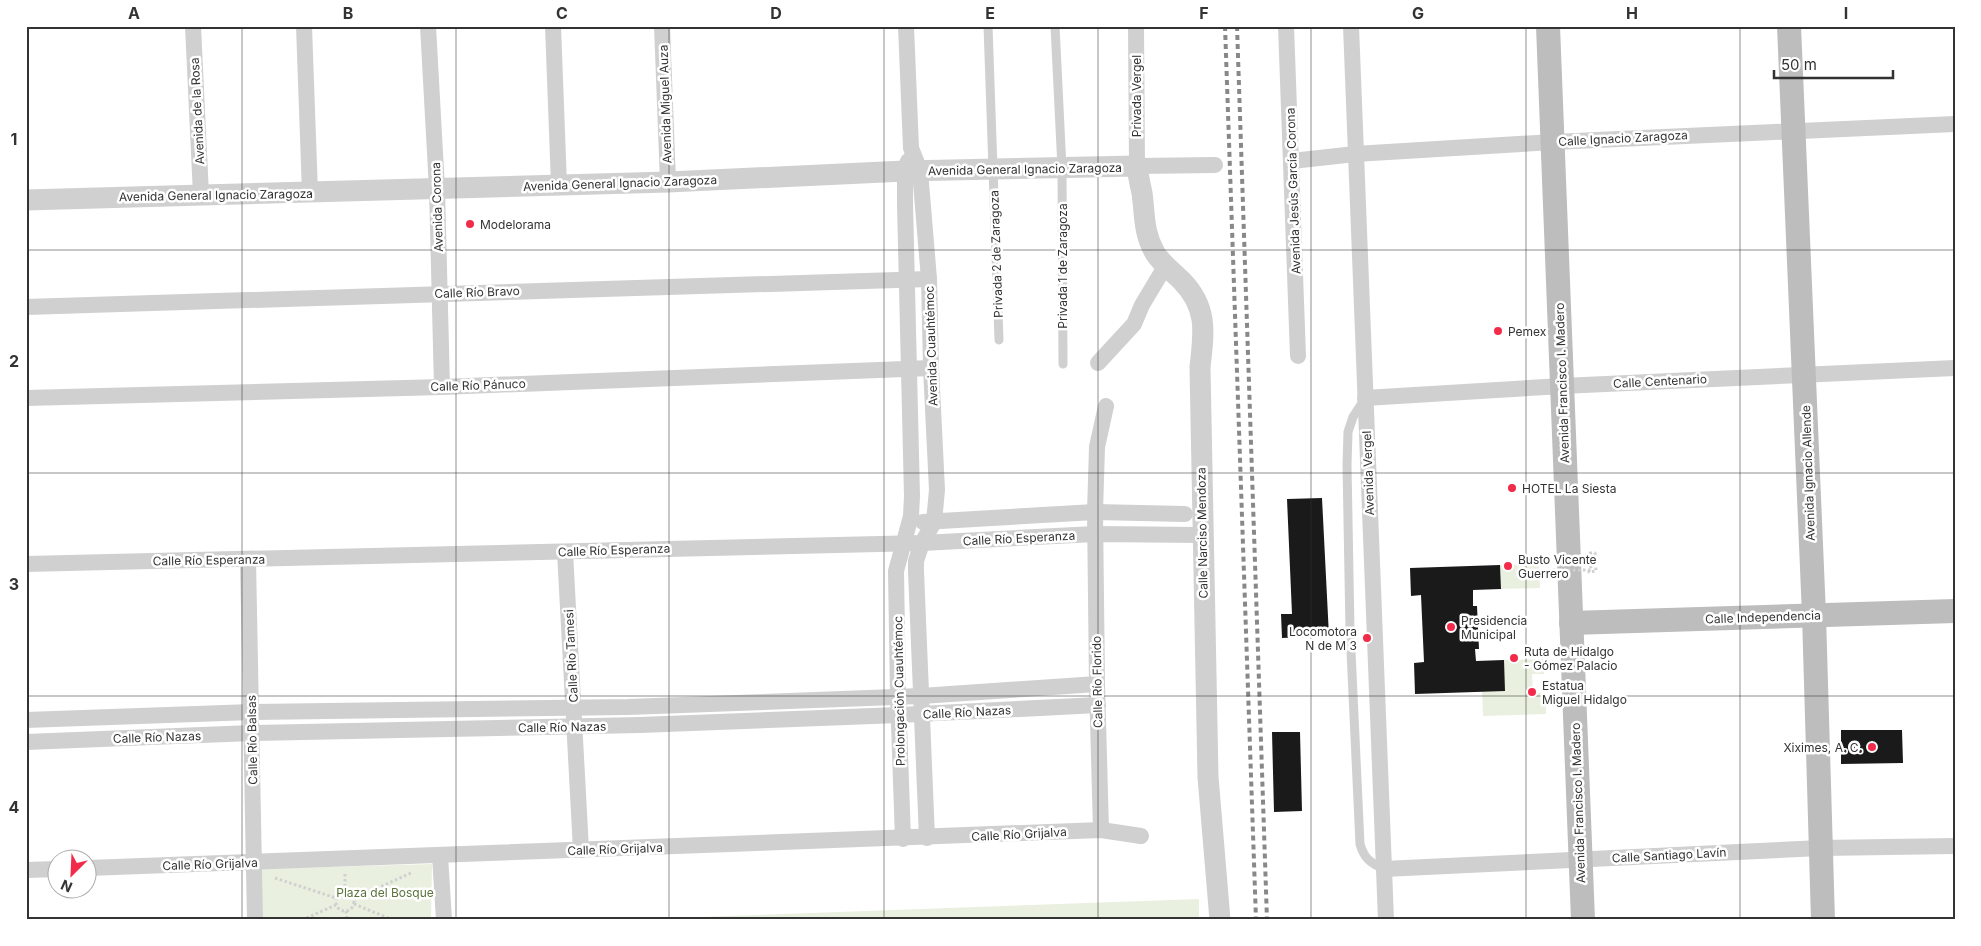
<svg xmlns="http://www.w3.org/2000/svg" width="1981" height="946" viewBox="0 0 1981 946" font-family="Inter,sans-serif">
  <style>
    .green { fill: #eaf0e0 }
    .building { fill: #1a1a1a }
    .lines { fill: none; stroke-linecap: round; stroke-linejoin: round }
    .path { stroke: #d0d0d0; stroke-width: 3; stroke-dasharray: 2.5 2.5; stroke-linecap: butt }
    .service { stroke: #d0d0d0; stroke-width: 9 }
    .minor { stroke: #d0d0d0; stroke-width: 16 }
    .tertiary { stroke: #d0d0d0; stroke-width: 21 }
    .secondary { stroke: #bdbdbd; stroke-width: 24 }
    .rail { stroke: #888; stroke-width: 4; stroke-dasharray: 5 4; stroke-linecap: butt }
    .path-bridge { stroke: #d0d0d0; stroke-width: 3; stroke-dasharray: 2.5 2.5; stroke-linecap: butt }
    .grid { fill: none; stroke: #333; stroke-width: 1; stroke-opacity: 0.55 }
    .poi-dot { fill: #f32b4a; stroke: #fff; stroke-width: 2 }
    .labels { text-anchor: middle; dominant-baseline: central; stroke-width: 5; stroke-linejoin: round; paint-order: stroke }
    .street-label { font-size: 12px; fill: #333; stroke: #fff }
    .poi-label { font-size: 12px; fill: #333; stroke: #fff; text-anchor: start }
    .park-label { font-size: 12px; fill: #5a733b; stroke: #fff }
    .neatline { fill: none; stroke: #333; stroke-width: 2 }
    .grid-label { font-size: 16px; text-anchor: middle; font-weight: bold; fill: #333 }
  </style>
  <rect width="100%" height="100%" fill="#fff"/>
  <!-- green -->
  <g class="green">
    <polygon points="1539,564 1540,588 1501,589 1500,565"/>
    <polygon points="1543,659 1544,674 1532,674 1533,693 1546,693 1546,714 1483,716 1482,691 1504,660"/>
    <polygon points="432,864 431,920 256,920 254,869"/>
    <polygon points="1199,899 1199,920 672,920 671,918"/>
  </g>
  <!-- building -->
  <g class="building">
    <polygon points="1322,498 1329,636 1282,638 1281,614 1292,614 1287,499"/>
    <polygon points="1500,565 1501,589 1473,590 1473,606 1477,606 1479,649 1475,649 1476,661 1504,660 1505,691 1415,694 1414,663 1424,662 1421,595 1411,596 1410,568"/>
    <polygon points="1841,730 1902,730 1903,763 1841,764"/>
    <polygon points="1272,732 1300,732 1302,811 1274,812"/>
  </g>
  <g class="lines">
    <!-- path -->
    <g class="path">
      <polyline points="1589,570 1589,572 1596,571 1595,553 1590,553 1591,570"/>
      <polyline points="345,874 345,893"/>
      <polyline points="275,878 336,898"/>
      <circle cx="345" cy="902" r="9"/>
      <polyline points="354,899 413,872"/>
      <polyline points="354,904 393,920"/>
      <polyline points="346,911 347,920"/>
      <polyline points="302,920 336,905"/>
    </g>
    <!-- service -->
    <g class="service">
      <polyline points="988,26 999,340"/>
      <polyline points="1055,26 1062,168 1063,364"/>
      <path d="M1364,400l-11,17 -5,15 -1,33 3,165 10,214c4,14 10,19 24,25"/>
    </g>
    <!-- minor -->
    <g class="minor">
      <polyline points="193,26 201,195"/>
      <polyline points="304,26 310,193"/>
      <polyline points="428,26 437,189 442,387"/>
      <polyline points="553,26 559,185"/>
      <polyline points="662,26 668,182"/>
      <polyline points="906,26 911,148 920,171 929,279 931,368 937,490 934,522 922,543 916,561 916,571 927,838"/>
      <polyline points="1136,26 1137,166 1215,165"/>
      <polyline points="1286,26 1298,356"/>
      <polyline points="1351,26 1386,920"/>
      <polyline points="1292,161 1355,154 1553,142 1955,124"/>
      <polyline points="26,307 929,279"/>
      <polyline points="1098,363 1134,324 1142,305 1166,265"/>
      <polyline points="26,398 442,387 931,368"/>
      <polyline points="1365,398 1562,386 1955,368"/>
      <polyline points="923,522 1095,512 1185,514"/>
      <polyline points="565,552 581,850"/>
      <polyline points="248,560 255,920"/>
      <polyline points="26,564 922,543 1095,534 1202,535"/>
      <polyline points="26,720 252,712 628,707 921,696 1097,684"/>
      <polyline points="26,742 252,733 640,725 899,715 1098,705"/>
      <polyline points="1101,830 1097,684 1095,512 1097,447 1106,406"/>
      <polyline points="903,839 898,696 896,571 911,516 912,496 905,204 905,171 908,161"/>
      <polyline points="440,856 444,920"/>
      <polyline points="88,868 1101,830 1141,836"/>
      <polyline points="1384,869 1821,848 1955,846"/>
      <polyline points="26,870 58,869"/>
    </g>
    <!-- tertiary -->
    <path class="tertiary" d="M26,200l642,-18 237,-11 232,-5c1,9 3,18 5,27 3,21 1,39 13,60 6,10 18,19 27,28 26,27 22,51 18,86l8,410 12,143"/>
    <!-- secondary -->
    <g class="secondary">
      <polyline points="1548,26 1583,920"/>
      <polyline points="1789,26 1814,615 1823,920"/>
      <polyline points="1571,623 1955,611"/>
    </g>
    <!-- rail -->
    <g class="rail">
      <polyline points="1225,26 1256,920"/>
      <polyline points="1237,26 1267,920"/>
    </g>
    <!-- path-bridge -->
    <polyline class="path-bridge" points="1553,570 1591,570"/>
  </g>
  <!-- grid -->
  <path class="grid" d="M242,26v894M456,26v894M669,26v894M884,26v894M1098,26v894M1311,26v894M1526,26v894M1740,26v894M26,250h1929M26,473h1929M26,696h1929"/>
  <!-- markers -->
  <g class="poi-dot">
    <circle cx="470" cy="224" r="5"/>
    <circle cx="1498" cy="331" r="5"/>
    <circle cx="1512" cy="488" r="5"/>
    <circle cx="1508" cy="566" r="5"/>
    <circle cx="1451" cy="627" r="5"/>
    <circle cx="1367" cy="638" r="5"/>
    <circle cx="1514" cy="658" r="5"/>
    <circle cx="1532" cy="692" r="5"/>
    <circle cx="1872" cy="747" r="5"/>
  </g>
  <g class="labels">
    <!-- street labels -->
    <g class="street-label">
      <text transform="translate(1136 96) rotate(-90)">Privada Vergel</text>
      <text transform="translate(665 104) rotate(-92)">Avenida Miguel Auza</text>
      <text transform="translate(197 111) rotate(-93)">Avenida de la Rosa</text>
      <text transform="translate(1623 138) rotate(-3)">Calle Ignacio Zaragoza</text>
      <text transform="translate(1025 169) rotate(-1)">Avenida General Ignacio Zaragoza</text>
      <text transform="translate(620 183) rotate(-2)">Avenida General Ignacio Zaragoza</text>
      <text transform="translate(1293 191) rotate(-92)">Avenida Jesús García Corona</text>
      <text transform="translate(216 195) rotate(-1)">Avenida General Ignacio Zaragoza</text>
      <text transform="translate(437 207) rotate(-92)">Avenida Corona</text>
      <text transform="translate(996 254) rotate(-92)">Privada 2 de Zaragoza</text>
      <text transform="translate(1062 266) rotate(-90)">Privada 1 de Zaragoza</text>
      <text transform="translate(477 292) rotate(-2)">Calle Río Bravo</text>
      <text transform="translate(931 346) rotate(-92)">Avenida Cuauhtémoc</text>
      <text transform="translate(1660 381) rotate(-3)">Calle Centenario</text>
      <text transform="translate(1562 383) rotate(-92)">Avenida Francisco I. Madero</text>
      <text transform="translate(478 385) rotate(-2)">Calle Río Pánuco</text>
      <text transform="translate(1368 473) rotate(-92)">Avenida Vergel</text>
      <text transform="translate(1808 473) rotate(-92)">Avenida Ignacio Allende</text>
      <text transform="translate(1202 533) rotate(-91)">Calle Narciso Mendoza</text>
      <text transform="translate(1019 538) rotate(-3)">Calle Río Esperanza</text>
      <text transform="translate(614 550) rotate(-2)">Calle Río Esperanza</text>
      <text transform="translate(209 560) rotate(-1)">Calle Río Esperanza</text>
      <text transform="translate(1763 617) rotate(-2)">Calle Independencia</text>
      <text transform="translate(571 656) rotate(-93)">Calle Río Tamesi</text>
      <text transform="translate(1097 682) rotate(-91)">Calle Río Florido</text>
      <text transform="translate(899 691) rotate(-91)">Prolongación Cuauhtémoc</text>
      <text transform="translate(967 712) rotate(-3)">Calle Río Nazas</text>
      <text transform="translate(562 727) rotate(-1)">Calle Río Nazas</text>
      <text transform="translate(157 737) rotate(-2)">Calle Río Nazas</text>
      <text transform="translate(252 740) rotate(-91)">Calle Río Balsas</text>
      <text transform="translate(1578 803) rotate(-92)">Avenida Francisco I. Madero</text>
      <text transform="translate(1019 834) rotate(-3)">Calle Río Grijalva</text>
      <text transform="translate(615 849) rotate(-2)">Calle Río Grijalva</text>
      <text transform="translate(1669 855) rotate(-3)">Calle Santiago Lavín</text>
      <text transform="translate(210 864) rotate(-2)">Calle Río Grijalva</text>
    </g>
    <!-- poi labels -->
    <g class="poi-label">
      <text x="480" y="224">Modelorama</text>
      <text x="1508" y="331">Pemex</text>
      <text x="1522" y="488">HOTEL La Siesta</text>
      <text x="1518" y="559">Busto Vicente<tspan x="1518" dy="14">Guerrero</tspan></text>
      <text x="1461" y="620">Presidencia<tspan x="1461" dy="14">Municipal</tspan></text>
      <text x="1357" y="631" text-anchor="end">Locomotora<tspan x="1357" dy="14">N de M 3</tspan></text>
      <text x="1524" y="651">Ruta de Hidalgo<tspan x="1524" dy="14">- Gómez Palacio</tspan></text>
      <text x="1542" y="685">Estatua<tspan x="1542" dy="14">Miguel Hidalgo</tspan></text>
      <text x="1862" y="747" text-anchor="end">Xiximes, A. C.</text>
    </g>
    <!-- park labels -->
    <g class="park-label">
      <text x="385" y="892">Plaza del Bosque</text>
    </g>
  </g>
  <!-- border -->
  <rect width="1981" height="946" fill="none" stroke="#ffffff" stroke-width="55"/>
  <!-- north arrow -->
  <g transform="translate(72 874) rotate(204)"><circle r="24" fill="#ffffff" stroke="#adadad"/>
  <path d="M0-4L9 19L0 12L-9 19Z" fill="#f32b4a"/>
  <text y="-8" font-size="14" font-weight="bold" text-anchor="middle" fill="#333333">N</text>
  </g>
  <!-- scale -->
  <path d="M1774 70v8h119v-8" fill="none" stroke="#333333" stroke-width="2.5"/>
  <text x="1781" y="70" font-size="15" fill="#333333" stroke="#ffffff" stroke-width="4" paint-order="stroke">50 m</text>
  <rect x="28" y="28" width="1926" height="890" class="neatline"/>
  <g class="grid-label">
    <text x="134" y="19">A</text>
    <text x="348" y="19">B</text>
    <text x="562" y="19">C</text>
    <text x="776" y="19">D</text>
    <text x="990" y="19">E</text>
    <text x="1204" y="19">F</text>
    <text x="1418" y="19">G</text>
    <text x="1632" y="19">H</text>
    <text x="1846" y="19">I</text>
    <text x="14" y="145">1</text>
    <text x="14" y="367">2</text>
    <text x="14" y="590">3</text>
    <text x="14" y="813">4</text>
  </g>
</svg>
